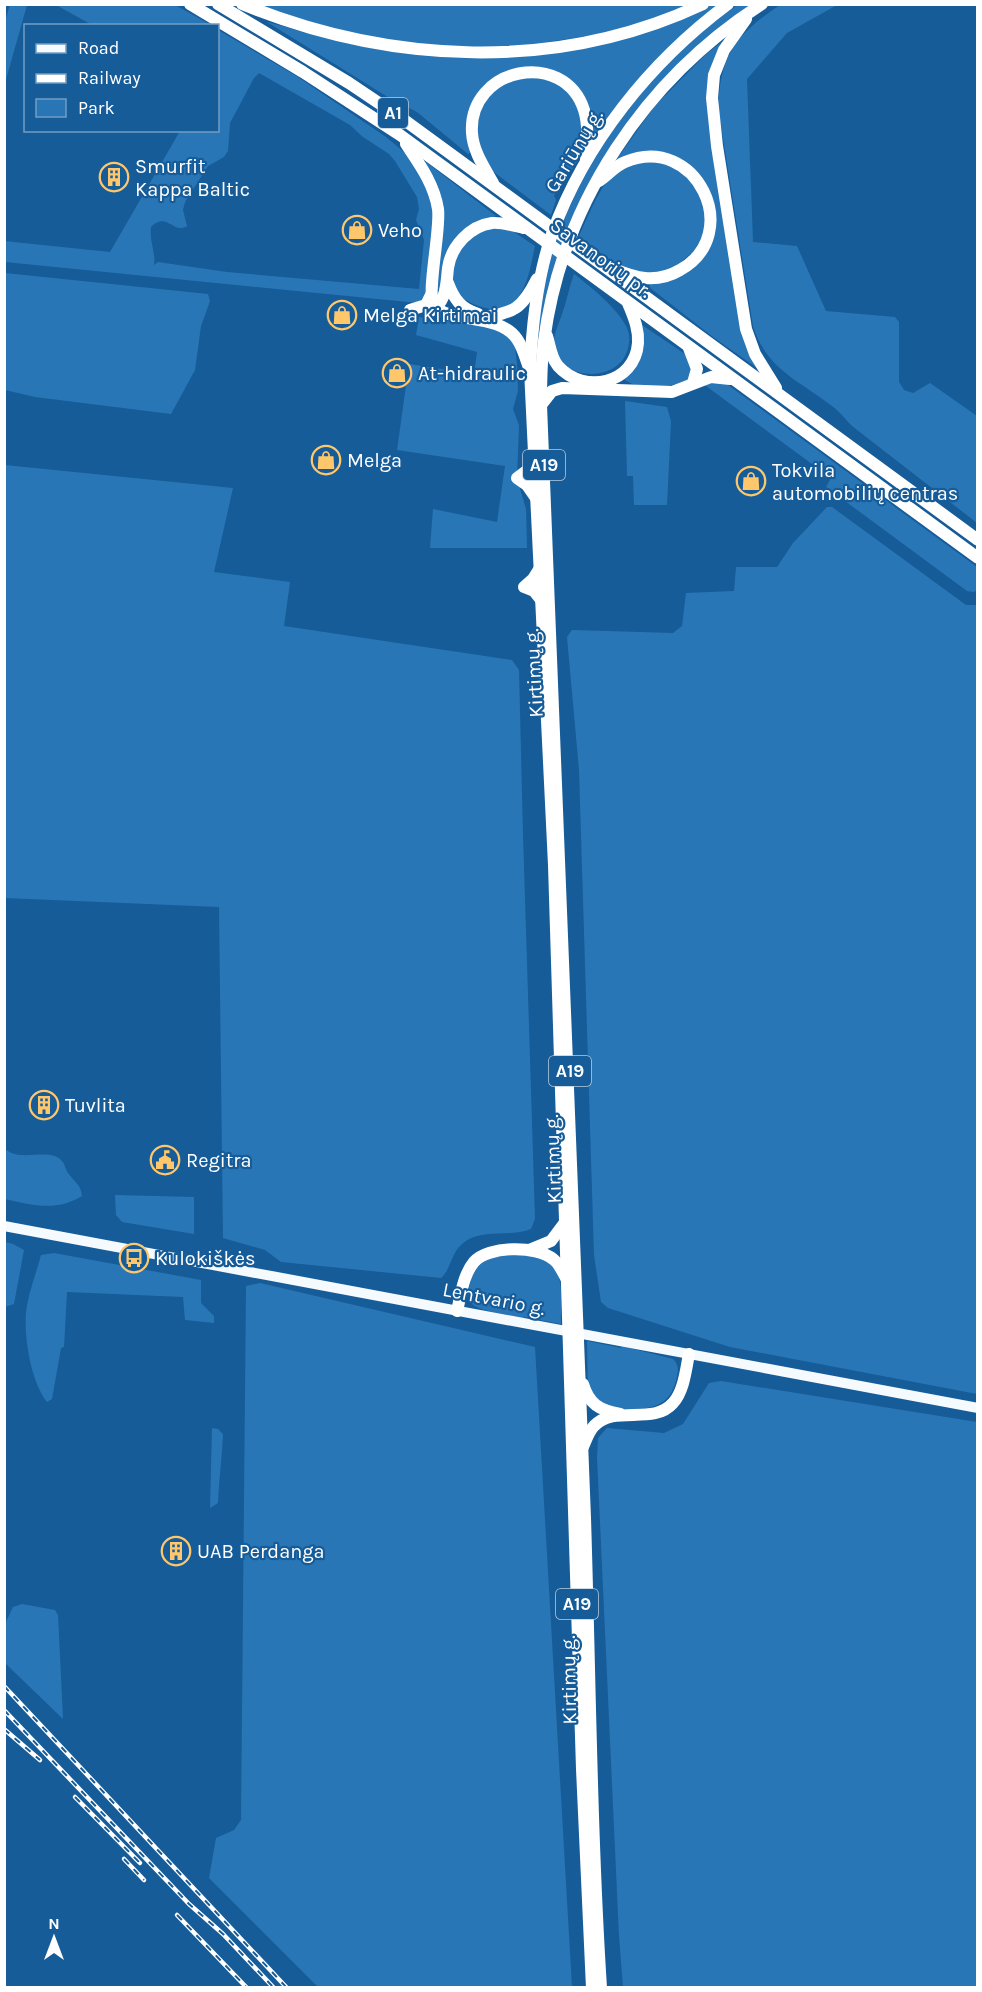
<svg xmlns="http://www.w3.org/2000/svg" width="982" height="1992" viewBox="0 0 982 1992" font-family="Karla,sans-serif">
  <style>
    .green { fill: #2976b7; fill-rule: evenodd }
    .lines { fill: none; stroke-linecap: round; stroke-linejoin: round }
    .major { stroke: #f5faff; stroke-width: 10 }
    .highway { stroke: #fff; stroke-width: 12 }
    .rail-casing { stroke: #fff; stroke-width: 4.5 }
    .rail { stroke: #165c99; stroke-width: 2; stroke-dasharray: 7; stroke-linecap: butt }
    .labels { text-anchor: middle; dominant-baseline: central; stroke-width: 4.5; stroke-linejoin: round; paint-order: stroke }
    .shield { fill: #165c99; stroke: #b9cee0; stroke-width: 1.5 }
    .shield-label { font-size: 18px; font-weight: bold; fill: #fff }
    .street-label { font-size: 20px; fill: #fff; stroke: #165c99 }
    .poi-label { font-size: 20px; fill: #fff; stroke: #165c99; text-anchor: start }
  </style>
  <rect width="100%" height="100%" fill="#165c99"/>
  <!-- green -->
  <g class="green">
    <polygon points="10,4 27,5 5,83 5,22"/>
    <polygon points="56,5 175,5 211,25 92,25"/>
    <polygon points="251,5 693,5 620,31 495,50 382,42"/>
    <path d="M709,5h10l-47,39 -44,48 -34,43h-3l-4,-26 -47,-42c-27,-2 -50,6 -64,31 -4,8 -9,17 -9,26 0,9 2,19 4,28l-3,2 -51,-42 -26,-13 -124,-77c45,12 89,25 134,31 83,12 170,4 249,-22 20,-7 40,-18 59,-26z"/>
    <path d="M737,5h16l-84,69 -100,155 -31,143c-1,-14 -3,-30 -2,-45 14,-113 75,-213 158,-289 14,-12 29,-22 43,-33z"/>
    <path d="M780,5h57l-50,28 -40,46 6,163 44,4 29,65 69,6 4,5v60l5,8 9,3 17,-10 47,33v107l-125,-97c-6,-6 -12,-14 -20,-20 -33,-26 -65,-36 -79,-80l-35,-219c3,-55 19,-73 62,-102z"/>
    <path d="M218,30l80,47 88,60 24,20 16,23 10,44 -11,77 -7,2 -413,-41 -1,-21 106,11 70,-121 38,-1zM259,73l91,52 13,12 26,17 6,7 22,36 2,12 -3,11 8,20 -5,49 -192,-17 -69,-10 -4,3c2,-12 -5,-24 -3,-38 16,-16 22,8 36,-1l-4,-16 2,-8 23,-36 16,-9 4,-6 2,-28 24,-45z"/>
    <path d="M723,41l1,2 -13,35 46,290 -44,-31 -64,-50 1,-3 43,-17c6,-14 16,-29 20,-44 9,-28 -17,-52 -37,-65l-64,8 42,-59 51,-52z"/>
    <polygon points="527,75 555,82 567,90 582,115 581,155 573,168 563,177 554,196 556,200 551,215 491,170 477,146 480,105 499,84"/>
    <path d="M664,161l32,23 11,38 -6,23 -31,26 -29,4 -26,-11 -36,-28c11,-23 25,-65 52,-73 10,-2 23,-1 33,-2z"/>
    <polygon points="426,162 496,216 467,230 443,290 435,289 441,238 424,163"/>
    <path d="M493,226l21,6 21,14c-3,14 -5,28 -11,41 -15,35 -49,22 -71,4l-2,-23 15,-29z"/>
    <polygon points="5,273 208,294 210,301 201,326 195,370 171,414 35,397 5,390"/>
    <path d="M574,274c16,12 43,34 52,52 4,7 4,15 2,22 -8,36 -70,34 -74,-3 -1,-11 5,-21 8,-31 5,-13 7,-27 12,-40z"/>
    <polygon points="419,317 490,327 510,335 515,347 517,364 518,391 513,409 519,425 517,478 526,509 527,548 430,548 433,509 497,522 505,466 397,450 409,364 474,374 477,352 416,335"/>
    <path d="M642,325l46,31 5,6 -2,17c-22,9 -48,13 -68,0z"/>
    <polygon points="724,382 977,567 977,590 974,592 967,591 826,487 831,478 702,383"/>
    <polygon points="625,401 667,407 671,421 667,505 634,505 633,476 627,476"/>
    <path d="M5,465l228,23 -19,84 76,10 -6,44 228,34 7,10 4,165 12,384 -4,10c-21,9 -52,-2 -70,16 -10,9 -10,24 -20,33l-160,-16 -16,-12 -42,-12 -4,-331 -214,-9z"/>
    <polygon points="827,507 832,507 966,605 977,605 977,1394 730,1347 608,1308 601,1302 594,1255 579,770 567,637 572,630 673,633 682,626 686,593 734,591 736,567 777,567 793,543"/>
    <path d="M4,1148c16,16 45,-2 58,13 3,3 3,8 6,12 6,9 13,11 14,23 -26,16 -50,9 -77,3z"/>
    <polygon points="115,1195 194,1197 194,1234 122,1222 116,1215"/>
    <polygon points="5,1242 13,1244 24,1250 14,1304 5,1307"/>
    <path d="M54,1253l147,27v23l13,13v7l-29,-3 -2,-23 -116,-5 -3,55 -3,1 -9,51 -5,3c-16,-20 -23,-64 -21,-89 2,-19 10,-39 15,-58z"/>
    <path d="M536,1255c32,9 24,43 25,69l-37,-7 -1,1c-12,-3 -40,-6 -50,-13 -6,-5 -5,-11 -4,-17 7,-38 37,-32 67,-33z"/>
    <polygon points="260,1283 535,1347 572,1987 318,1987 209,1878 216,1838 234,1830 241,1820 246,1286"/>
    <path d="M587,1341l34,7 1,-2 51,13c7,7 5,13 3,22 -9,34 -40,27 -68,28l-20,-20z"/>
    <polygon points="721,1381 977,1422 977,1987 623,1987 619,1936 597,1457 598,1438 607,1428 664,1433 683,1424 709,1383"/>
    <path d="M212,1428l6,1 5,5c-1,24 -4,45 -5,69l-8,5z"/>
    <polygon points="22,1604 55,1610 58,1615 63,1719 5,1663 5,1624 13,1607"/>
  </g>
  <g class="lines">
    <!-- major -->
    <polyline class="major" points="4,1226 978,1408"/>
    <!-- highway -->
    <g class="highway">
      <polyline points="190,4 303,72 400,135 978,558"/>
      <polyline points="218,4 349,83 407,122 978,540"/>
      <path d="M242,4c147,60 314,69 461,0"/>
      <polyline points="746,19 724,50 714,75 712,98 717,146 746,329 755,354 776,388"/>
      <path d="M406,144c14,21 28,40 32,65 3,21 -12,85 -4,96 14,19 64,7 83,34 5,7 8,17 11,26"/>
      <path d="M599,181c9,-6 16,-15 26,-19 71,-30 120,72 55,108 -10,6 -23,9 -35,8 -11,-1 -21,-5 -31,-9"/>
      <path d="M493,183c-9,-16 -20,-32 -21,-50 -4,-66 92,-85 112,-23 5,16 3,33 2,50"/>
      <path d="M448,283c6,16 13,26 30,31"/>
      <polyline points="410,310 426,305 431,295"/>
      <path d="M429,312c18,-10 17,-26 19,-44 3,-22 22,-42 44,-45 10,-1 22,3 32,5"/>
      <path d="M482,317c32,-4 40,-8 55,-38"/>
      <path d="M547,336c3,10 4,22 11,30 26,29 77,18 80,-23 1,-15 -5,-27 -10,-40"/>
      <polyline points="689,348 697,369 693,383"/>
      <polyline points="541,405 552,391 562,388 672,392 711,377 730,379"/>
      <polyline points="534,459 529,469 517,478 527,485 536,498"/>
      <polyline points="540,568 533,579 524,587 534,591 542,601"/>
      <polyline points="529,1250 551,1241 566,1221"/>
      <path d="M457,1311c4,-16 6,-36 17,-49 14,-16 62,-17 79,-3 6,4 9,12 13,19"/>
      <path d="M583,1384c6,20 16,26 37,30"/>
      <path d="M583,1447c3,-7 6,-16 11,-21 21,-22 59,0 79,-23 11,-12 13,-34 16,-49"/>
      <path d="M592,1988l-10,-219 -28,-904 -24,-495c2,-46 7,-93 22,-136 33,-91 98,-172 176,-230"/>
      <path d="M601,1988c-10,-157 -11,-313 -16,-470 -12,-371 -26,-742 -44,-1113 0,-21 0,-43 3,-64 18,-138 101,-262 218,-337"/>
    </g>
    <!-- rail casing -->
    <g class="rail-casing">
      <g id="rail">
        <polyline points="4,1686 287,1988"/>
        <polyline points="4,1710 189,1904 223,1934 274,1988"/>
        <polyline points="4,1729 40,1760"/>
        <polyline points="75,1797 140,1863"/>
        <polyline points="124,1859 144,1880"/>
        <polyline points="177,1915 247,1988"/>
      </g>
    </g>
    <!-- rail -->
    <use href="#rail" class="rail"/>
  </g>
  <!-- icons -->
  <defs>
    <g id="building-ring" transform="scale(1.5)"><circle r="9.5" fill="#165c99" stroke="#ffc76b" stroke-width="1.5"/><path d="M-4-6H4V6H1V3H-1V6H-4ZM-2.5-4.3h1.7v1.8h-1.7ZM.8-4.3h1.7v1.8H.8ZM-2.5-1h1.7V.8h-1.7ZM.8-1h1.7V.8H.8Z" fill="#ffc76b"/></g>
    <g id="shop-ring" transform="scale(1.5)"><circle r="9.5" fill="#165c99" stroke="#ffc76b" stroke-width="1.5"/><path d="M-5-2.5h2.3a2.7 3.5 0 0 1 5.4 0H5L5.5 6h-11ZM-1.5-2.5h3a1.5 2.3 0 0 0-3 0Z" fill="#ffc76b"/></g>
    <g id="civic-ring" transform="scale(1.5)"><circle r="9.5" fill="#165c99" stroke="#ffc76b" stroke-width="1.5"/><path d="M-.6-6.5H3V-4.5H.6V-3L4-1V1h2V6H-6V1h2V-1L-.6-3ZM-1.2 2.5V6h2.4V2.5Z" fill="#ffc76b"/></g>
    <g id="bus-ring" transform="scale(1.5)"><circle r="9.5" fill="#165c99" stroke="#ffc76b" stroke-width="1.5"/><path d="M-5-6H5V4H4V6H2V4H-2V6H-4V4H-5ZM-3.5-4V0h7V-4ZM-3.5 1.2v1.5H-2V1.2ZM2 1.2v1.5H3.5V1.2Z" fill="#ffc76b"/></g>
  </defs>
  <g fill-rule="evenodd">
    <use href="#building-ring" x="114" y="177"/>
    <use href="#shop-ring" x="357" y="230"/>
    <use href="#shop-ring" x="342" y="315"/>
    <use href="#shop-ring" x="397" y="373"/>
    <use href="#shop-ring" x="326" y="460"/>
    <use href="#shop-ring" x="751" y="481"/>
    <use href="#building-ring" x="44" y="1105"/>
    <use href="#civic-ring" x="165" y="1160"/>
    <use href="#bus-ring" x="134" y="1258"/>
    <use href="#building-ring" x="176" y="1551"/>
  </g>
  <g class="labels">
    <!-- shield labels -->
    <g class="shield">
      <rect x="378" y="98" width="30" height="30" rx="4.5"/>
      <rect x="523" y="450" width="42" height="30" rx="4.5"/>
      <rect x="549" y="1056" width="42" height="30" rx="4.5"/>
      <rect x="556" y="1589" width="42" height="30" rx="4.5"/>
    </g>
    <g class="shield-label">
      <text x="393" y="113">A1</text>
      <text x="544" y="465">A19</text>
      <text x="570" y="1071">A19</text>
      <text x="577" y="1604">A19</text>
    </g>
    <!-- street labels -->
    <g class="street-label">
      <text transform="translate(574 151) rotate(-59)">Gariūnų g.</text>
      <text transform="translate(601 258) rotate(36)">Savanorių pr.</text>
      <text transform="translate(534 673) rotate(-93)">Kirtimų g.</text>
      <text transform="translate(553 1159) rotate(-92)">Kirtimų g.</text>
      <text transform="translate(494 1299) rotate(11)">Lentvario g.</text>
      <text transform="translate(569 1680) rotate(-91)">Kirtimų g.</text>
    </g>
    <!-- poi labels -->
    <g class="poi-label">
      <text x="135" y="166">Smurfit<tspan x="135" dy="23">Kappa Baltic</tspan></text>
      <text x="378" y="230">Veho</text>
      <text x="363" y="315">Melga Kirtimai</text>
      <text x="418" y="373">At-hidraulic</text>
      <text x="347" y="460">Melga</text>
      <text x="772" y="470">Tokvila<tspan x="772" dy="23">automobilių centras</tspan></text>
      <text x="65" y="1105">Tuvlita</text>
      <text x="186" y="1160">Regitra</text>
      <text x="155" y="1258">Kulokiškės</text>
      <text x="197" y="1551">UAB Perdanga</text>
    </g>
  </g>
  <!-- border -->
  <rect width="982" height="1992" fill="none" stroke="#ffffff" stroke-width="12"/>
  <!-- legend -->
  <rect x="24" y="24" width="195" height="108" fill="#165c99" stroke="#739dc2" stroke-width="1.5"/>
  <rect x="36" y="44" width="30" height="9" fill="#f5faff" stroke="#739dc2" stroke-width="1.5"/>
  <text x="78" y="54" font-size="18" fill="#ffffff">Road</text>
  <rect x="36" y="74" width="30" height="9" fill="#ffffff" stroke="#739dc2" stroke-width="1.5"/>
  <text x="78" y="84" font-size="18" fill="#ffffff">Railway</text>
  <rect x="36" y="99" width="30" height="18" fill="#2976b7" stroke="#739dc2" stroke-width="1.5"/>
  <text x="78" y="114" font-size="18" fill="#ffffff">Park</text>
  <!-- north arrow -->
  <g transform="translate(54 1938)" stroke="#165c99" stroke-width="4.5" paint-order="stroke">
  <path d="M0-4.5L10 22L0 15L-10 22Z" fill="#ffffff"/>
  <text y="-9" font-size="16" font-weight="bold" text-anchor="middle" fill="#ffffff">N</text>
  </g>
</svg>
